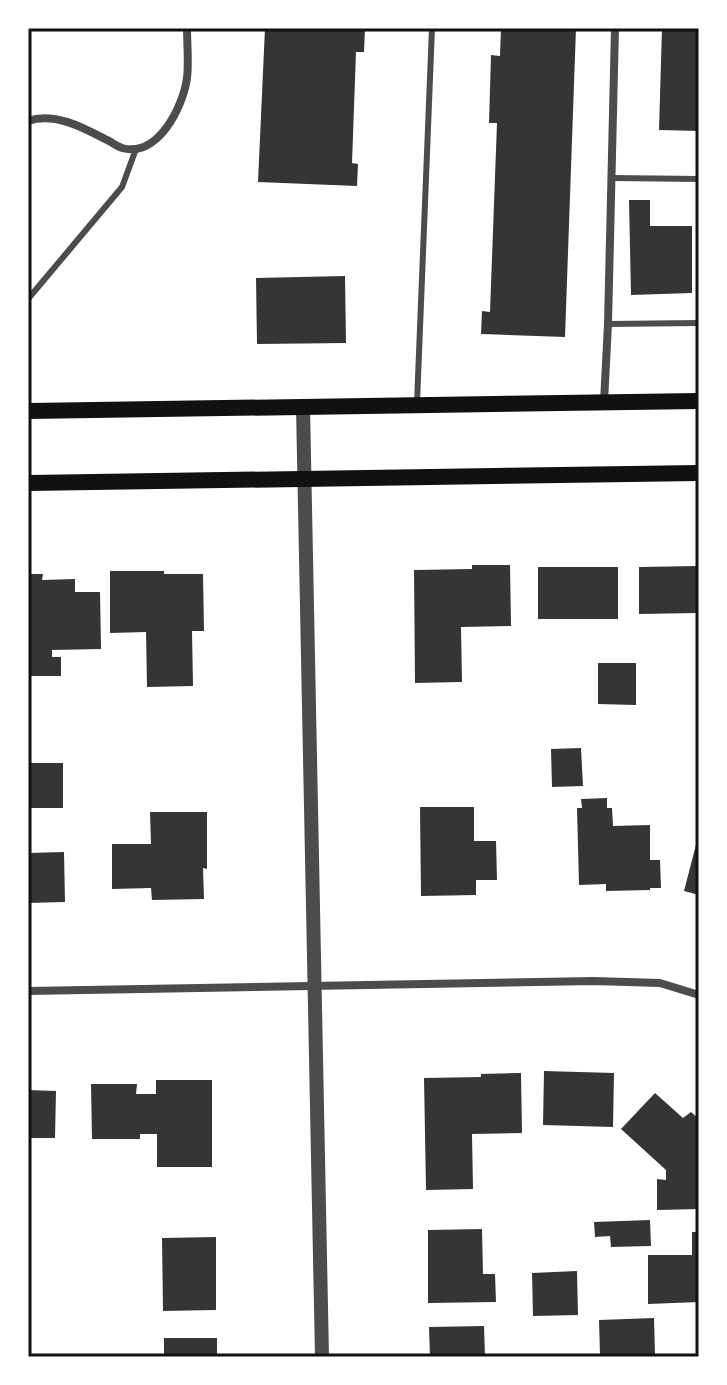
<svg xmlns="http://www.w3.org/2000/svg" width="727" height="1385" viewBox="0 0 727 1385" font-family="'Fira Sans',sans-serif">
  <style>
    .building { fill: #353535 }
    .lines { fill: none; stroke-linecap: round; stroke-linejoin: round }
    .service { stroke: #4c4c4c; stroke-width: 6 }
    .minor { stroke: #4c4c4c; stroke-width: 8 }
    .tertiary { stroke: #4c4c4c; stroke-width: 14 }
    .secondary { stroke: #111; stroke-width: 16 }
    .neatline { fill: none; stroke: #111; stroke-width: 3 }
  </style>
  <rect width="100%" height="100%" fill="#fff"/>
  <!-- building -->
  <g class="building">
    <polygon points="265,28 365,28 364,52 356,52 352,163 358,164 357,186 258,182"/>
    <polygon points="501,28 576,28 565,337 481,334 482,311 490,312 497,123 489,123 491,55 500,56"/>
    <polygon points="662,28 699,28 699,131 659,130"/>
    <polygon points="629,200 650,200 650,226 692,226 692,293 631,295"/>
    <polygon points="345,276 346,343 257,344 256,278"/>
    <polygon points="472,565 510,565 511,626 461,627 462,682 415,683 414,570 472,569"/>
    <polygon points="699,566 699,613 639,614 639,567"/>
    <rect x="538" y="567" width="80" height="52"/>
    <polygon points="110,571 164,571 164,574 203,574 204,631 192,631 193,686 147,687 146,632 110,633"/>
    <polygon points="28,574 43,574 42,580 75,579 75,592 100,592 101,649 52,650 52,657 61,657 61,676 28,676"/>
    <polygon points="598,663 636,663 636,705 598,704"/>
    <polygon points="581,748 583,786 552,787 551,749"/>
    <rect x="28" y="763" width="35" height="45"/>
    <polygon points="607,798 607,808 612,808 613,826 650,825 650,860 660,860 661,888 650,888 650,890 606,891 606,884 579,885 577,808 582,808 581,799"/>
    <polygon points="420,807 474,807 474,841 496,841 497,880 476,880 476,895 421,896"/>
    <polygon points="150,812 207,812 207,869 203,868 204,899 152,900 151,888 112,889 112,844 151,844"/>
    <polygon points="698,837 699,837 699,895 684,891"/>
    <polygon points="64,852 65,902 28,903 28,853"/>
    <polygon points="544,1071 614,1073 613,1127 543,1125"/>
    <polygon points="521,1073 522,1133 472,1134 473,1189 426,1190 424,1078 481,1077 481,1074"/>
    <polygon points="156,1080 212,1080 212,1167 157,1167 157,1134 140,1134 140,1139 92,1139 91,1084 137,1084 136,1094 156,1094"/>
    <polygon points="28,1090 56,1091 55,1138 28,1138"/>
    <polygon points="655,1093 683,1118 691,1112 699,1119 699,1209 657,1210 657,1179 666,1180 666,1170 621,1129"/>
    <polygon points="650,1220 651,1246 611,1247 610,1236 595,1237 594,1222"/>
    <polygon points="482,1229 483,1274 495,1274 496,1302 428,1303 428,1230"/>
    <polygon points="692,1232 699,1232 699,1302 648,1304 648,1255 692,1255"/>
    <polygon points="216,1237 216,1310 163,1311 162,1238"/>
    <polygon points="577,1271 578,1315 533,1316 532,1273"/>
    <polygon points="654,1318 655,1354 600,1355 599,1320"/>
    <polygon points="484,1326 485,1357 430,1357 429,1327"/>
    <rect x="164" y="1338" width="53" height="19"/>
  </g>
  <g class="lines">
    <!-- service -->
    <g class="service">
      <polyline points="611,178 699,179"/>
      <polyline points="28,299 122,187 136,149"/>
      <polyline points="608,324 699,323"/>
      <polyline points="417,403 432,28"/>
    </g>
    <!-- minor -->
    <g class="minor">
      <path d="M28,121c26,-9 54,6 77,18 5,2 11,7 17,9 36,10 61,-41 65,-70 2,-16 0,-34 0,-50"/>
      <polyline points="604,402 608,324 615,28"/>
      <polyline points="28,991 594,981 660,983 699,995"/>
    </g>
    <!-- tertiary -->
    <polyline class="tertiary" points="303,407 322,1357"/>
    <!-- secondary -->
    <g class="secondary">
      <polyline points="28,411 699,401"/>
      <polyline points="28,483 699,473"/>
    </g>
  </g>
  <!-- border -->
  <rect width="727" height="1385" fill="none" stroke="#ffffff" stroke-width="60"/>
  <rect x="30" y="30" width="667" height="1325" class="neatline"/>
</svg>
